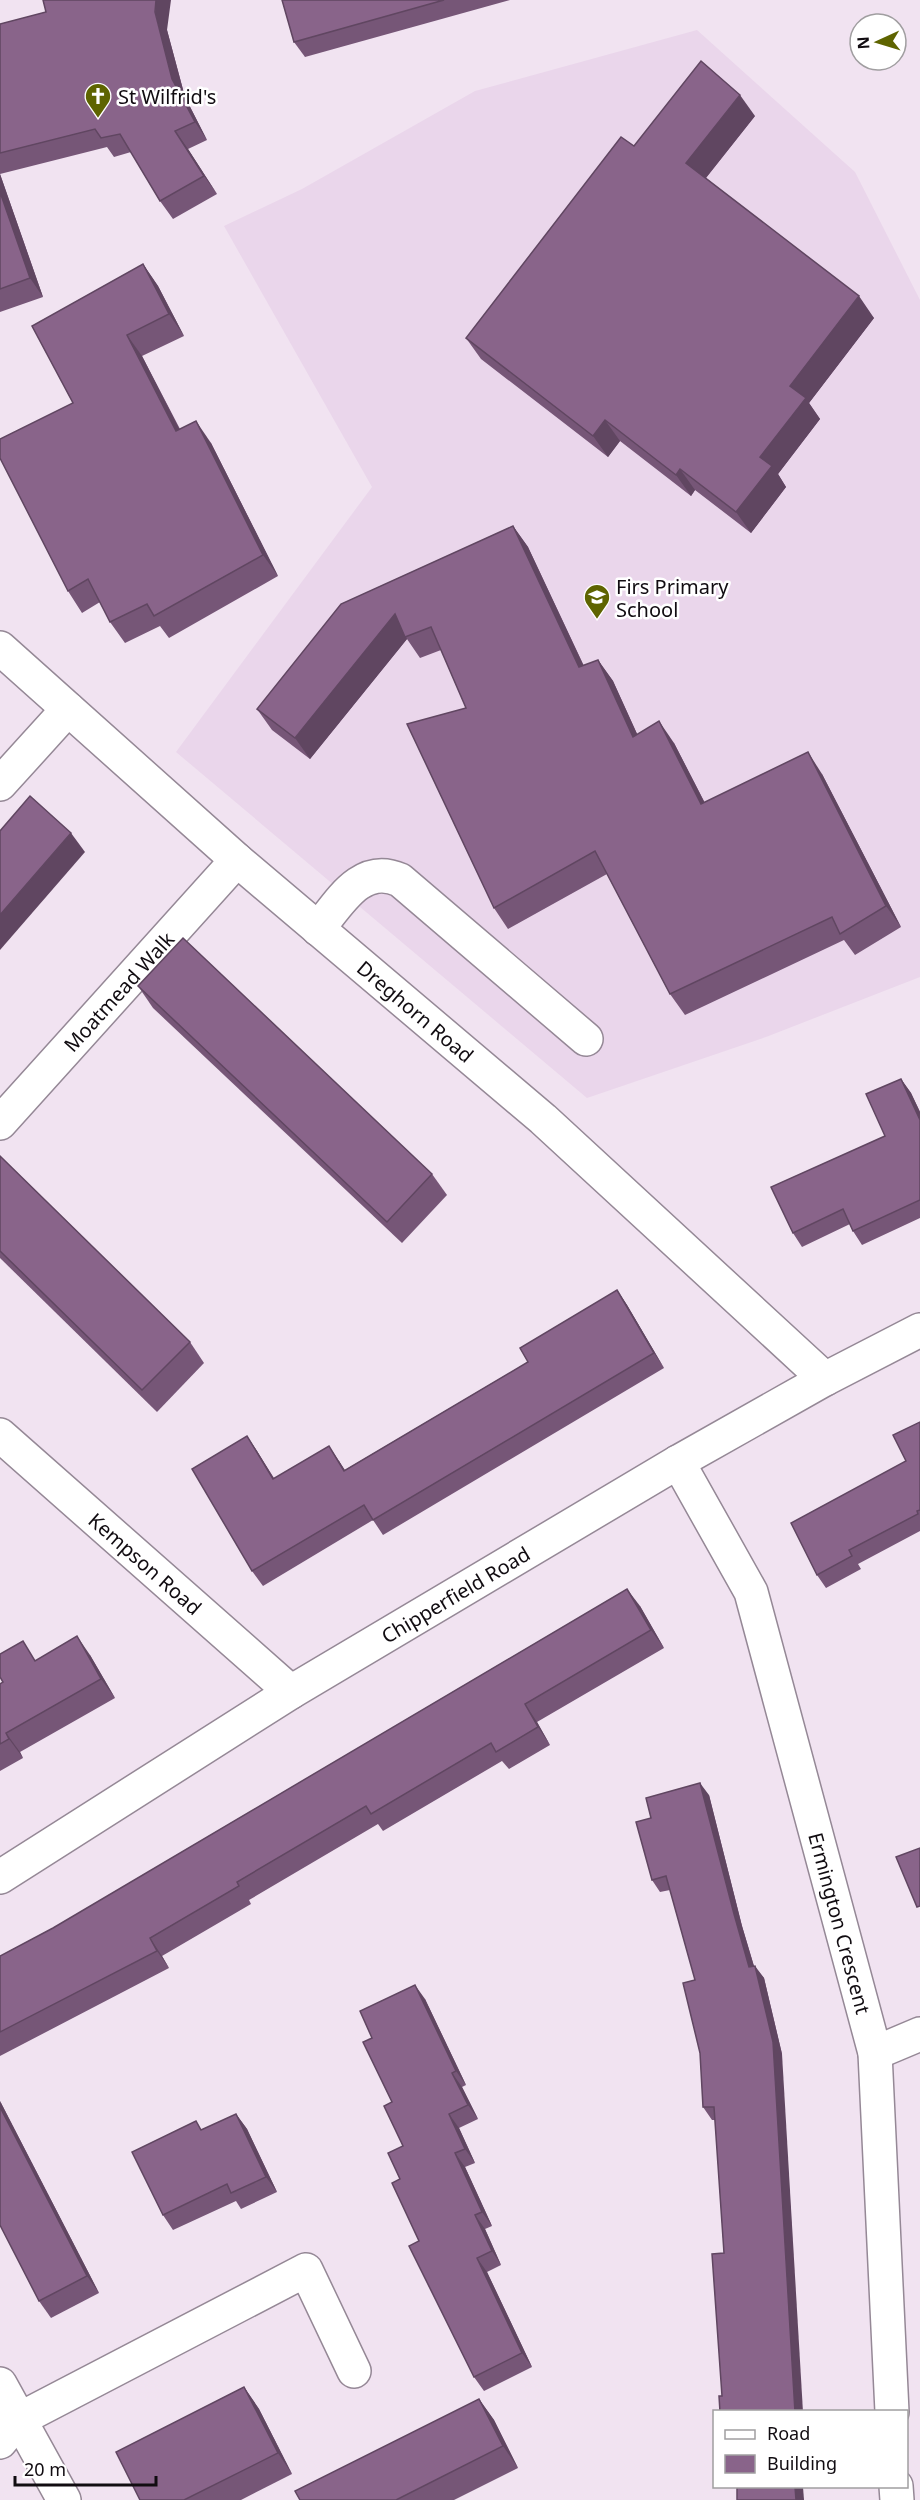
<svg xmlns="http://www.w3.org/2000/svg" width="920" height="2500" viewBox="0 0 920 2500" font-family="'Noto Sans',sans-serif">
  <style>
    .built { fill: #ead6eb }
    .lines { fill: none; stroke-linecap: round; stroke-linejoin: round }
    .minor-casing { stroke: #958896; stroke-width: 36 }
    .minor { stroke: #fff; stroke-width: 33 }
    .wall { fill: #765677 }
    .shaded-wall { fill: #604661 }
    .building { fill: #89648a; stroke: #604661; stroke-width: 1.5 }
    .labels { text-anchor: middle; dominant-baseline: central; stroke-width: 5; stroke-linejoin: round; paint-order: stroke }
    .poi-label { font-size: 20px; fill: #110c11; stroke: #fff; text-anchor: start }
    .street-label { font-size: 20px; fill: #110c11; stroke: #fff }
  </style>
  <rect width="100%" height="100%" fill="#f1e3f1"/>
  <!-- built -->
  <polygon class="built" points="697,30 855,172 920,300 920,977 766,1037 587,1098 176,752 372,487 224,226 302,189 475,91"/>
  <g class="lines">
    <!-- minor casing -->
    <g class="minor-casing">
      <g id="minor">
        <path id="s1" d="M0,648l237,212 306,259 282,260"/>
        <polyline points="0,784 68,709"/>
        <path d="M318,929c22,-27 43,-66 82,-49l186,159"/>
        <path id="s2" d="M0,1123l237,-263"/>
        <path id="s3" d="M0,1435l291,257"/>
        <path id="s4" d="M678,1462l73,130 124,461 17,359"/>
        <path id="s5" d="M0,1877l291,-185 387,-230 147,-83 95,-49"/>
        <polyline points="875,2053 920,2034"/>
        <polyline points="0,2384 64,2500"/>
        <polyline points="0,2442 18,2420 306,2270 354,2371"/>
        <polyline points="896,2486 897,2500"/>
      </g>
    </g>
    <!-- minor -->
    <use href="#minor" class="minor"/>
  </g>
  <!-- wall -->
  <g class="wall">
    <polygon points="282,0 510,0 305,57 294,42"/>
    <polygon points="0,24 167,30 185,97 207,140 188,149 217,194 173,219 160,201 131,152 114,157 107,147 0,174 43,297 0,312"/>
    <polygon points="755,116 706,178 874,318 809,403 820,419 778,474 786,487 751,533 695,490 691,496 620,441 608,457 481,359 466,338 634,146"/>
    <polygon points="143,264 158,286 184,336 142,356 180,429 211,443 278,576 169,638 160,626 125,643 110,622 100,602 82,613 68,591 73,403"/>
    <polygon points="513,526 528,547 584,666 598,660 613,681 637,734 674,743 705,803 822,774 901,927 855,955 844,940 685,1015 670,994 607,874 508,929 494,908 466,708 441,650 420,658 407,639 310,759 272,730 257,709"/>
    <polygon points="138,986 432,1174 447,1195 402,1243 153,1008"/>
    <polygon points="901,1079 911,1093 920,1112 920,1218 862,1245 853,1231 850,1224 802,1247 793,1233 885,1136"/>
    <polygon points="0,1156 190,1342 204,1363 157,1412 0,1258"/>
    <polygon points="617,1290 627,1305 664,1368 383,1535 373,1520 263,1586 252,1571 247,1436 257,1451 274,1478 339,1461 345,1470 528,1362"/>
    <polygon points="920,1422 920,1531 858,1564 861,1569 826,1588 817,1575 906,1461"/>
    <polygon points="640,1606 664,1648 537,1722 550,1745 509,1769 502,1761 383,1831 378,1824 249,1900 251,1904 162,1956 169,1968 0,2056 0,1956 53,1928"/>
    <polygon points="90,1655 115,1698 20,1752 23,1758 0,1771 0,1684 36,1660"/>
    <polygon points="709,1795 742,1926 754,1966 764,1978 782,2054 722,2396 724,2253 715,2120 712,2120 703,2107 700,2053 695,1980 670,1890 660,1892 652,1880 651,1818"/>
    <polygon points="425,1999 466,2085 462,2087 478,2119 459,2128 475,2163 465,2167 492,2226 485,2229 501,2265 487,2272 532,2367 484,2391 474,2377 419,2241 400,2179 403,2146 392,2102 372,2038"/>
    <polygon points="0,2101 99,2293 51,2318 39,2301"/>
    <polygon points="236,2114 247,2129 277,2192 241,2209 236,2201 173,2230 163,2215 202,2130"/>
    <polygon points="244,2387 259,2409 292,2474 241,2500 140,2500"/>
    <polygon points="479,2399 494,2420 518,2468 454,2500 300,2500"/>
  </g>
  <!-- shaded-wall -->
  <g class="shaded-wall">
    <polygon points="156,0 171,0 167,30 185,97 207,140 195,122 172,79 155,12"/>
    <polygon points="740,95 755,116 701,184 686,163"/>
    <polygon points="175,131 188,149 217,194 204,176"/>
    <polygon points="0,174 43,297 30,278 0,192"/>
    <polygon points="143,264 158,286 184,336 169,314"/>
    <polygon points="859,296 874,318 809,403 820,419 778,474 786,487 751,533 736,512 790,386"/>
    <polygon points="127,335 142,356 191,452 176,431"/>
    <polygon points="605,420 620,441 608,457 593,436"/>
    <polygon points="196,421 211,443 278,576 263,555"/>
    <polygon points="680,469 695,490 691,496 676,475"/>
    <polygon points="513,526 528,547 594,688 579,667"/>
    <polygon points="395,614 407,639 310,759 295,738"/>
    <polygon points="598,660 613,681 648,758 633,737"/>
    <polygon points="659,721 674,743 716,825 701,804"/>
    <polygon points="808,752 822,774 901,927 886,906"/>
    <polygon points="71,833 85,852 0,950 0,915"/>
    <polygon points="901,1079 911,1093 920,1112 920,1120"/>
    <polygon points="617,1290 627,1305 664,1368 654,1353"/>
    <polygon points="247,1436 257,1451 283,1494 273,1479"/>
    <polygon points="329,1446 339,1461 354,1486 344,1471"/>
    <polygon points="627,1589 640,1606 664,1648 651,1630"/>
    <polygon points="77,1636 90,1655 115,1698 101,1679"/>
    <polygon points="525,1704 537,1722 550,1745 538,1727"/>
    <polygon points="6,1733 20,1752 23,1758 9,1739"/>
    <polygon points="700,1783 709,1795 742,1926 758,1980 749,1967 734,1914"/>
    <polygon points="150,1938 162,1956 169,1968 157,1951"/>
    <polygon points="755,1966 764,1978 782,2054 803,2412 795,2412"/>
    <polygon points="415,1985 425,1999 466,2085 456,2071"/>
    <polygon points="452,2073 462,2087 478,2119 468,2105"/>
    <polygon points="0,2101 99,2293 87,2276 0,2107"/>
    <polygon points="236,2114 247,2129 277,2192 266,2177"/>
    <polygon points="449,2114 459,2128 475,2163 465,2149"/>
    <polygon points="455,2153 465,2167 492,2226 482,2212"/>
    <polygon points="475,2215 485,2229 501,2265 492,2251"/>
    <polygon points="477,2258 487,2272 532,2367 522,2353"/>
    <polygon points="244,2387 259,2409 292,2474 278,2453"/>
    <polygon points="479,2399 494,2420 518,2468 503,2446"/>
    <polygon points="795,2487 803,2487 804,2500 796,2500"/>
  </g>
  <!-- building -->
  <g class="building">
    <polygon points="43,0 156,0 155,12 172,79 195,122 175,131 204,176 160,201 120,134 101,138 95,129 0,153 0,24 46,12"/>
    <polygon points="282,0 444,0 294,42"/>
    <polygon points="701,61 740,95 686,163 859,296 790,386 806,398 760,457 772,466 736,512 680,469 676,475 605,420 593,436 466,338 621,137 634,146"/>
    <polygon points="0,192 30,278 0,289"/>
    <polygon points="143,264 169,314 127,335 176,431 196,421 263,555 154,616 147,604 110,622 88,579 68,591 0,458 0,439 73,403 32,326"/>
    <polygon points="513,526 579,667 598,660 633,737 659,721 701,804 808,752 886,906 840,934 832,917 670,994 595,851 494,908 407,724 466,708 431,627 405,637 395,614 295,738 257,709 341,604"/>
    <polygon points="30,796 71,833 0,915 0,831"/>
    <polygon points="183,938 432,1174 387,1222 138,986"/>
    <polygon points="901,1079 920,1120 920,1200 853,1231 843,1209 793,1233 771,1187 885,1136 866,1094"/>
    <polygon points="0,1156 190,1342 142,1390 0,1251"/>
    <polygon points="617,1290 654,1353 373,1520 364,1505 252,1571 192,1469 247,1436 273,1479 329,1446 344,1471 528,1362 520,1348"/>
    <polygon points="920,1422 920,1510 917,1511 918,1514 849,1550 852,1556 817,1575 791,1523 906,1461 893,1435"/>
    <polygon points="627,1589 651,1630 525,1704 538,1727 496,1752 491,1743 371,1814 366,1806 237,1882 239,1886 150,1938 157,1951 0,2032 0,1956 53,1928"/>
    <polygon points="77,1636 101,1679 6,1733 9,1739 0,1744 0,1684 3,1682 0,1677 0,1654 23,1641 35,1661"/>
    <polygon points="700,1783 734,1914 749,1967 755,1966 773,2042 795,2412 720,2412 719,2396 722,2396 712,2254 724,2253 714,2107 703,2107 700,2053 683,1983 695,1980 666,1876 652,1880 636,1822 651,1818 646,1798"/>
    <polygon points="920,1848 920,1906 917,1907 896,1857"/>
    <polygon points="415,1985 456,2071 452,2073 468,2105 449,2114 465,2149 455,2153 482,2212 475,2215 492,2251 477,2258 522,2353 474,2377 409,2246 419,2241 392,2183 400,2179 388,2153 403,2146 384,2106 392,2102 363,2042 372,2038 360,2011"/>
    <polygon points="0,2107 87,2276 39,2301 0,2225"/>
    <polygon points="236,2114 266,2177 231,2193 227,2184 163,2215 132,2152 196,2121 201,2130"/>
    <polygon points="244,2387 278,2453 184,2500 140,2500 116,2452"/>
    <polygon points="479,2399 503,2446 396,2500 300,2500 295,2491"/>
    <polygon points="737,2487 795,2487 796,2500 737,2500"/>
  </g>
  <!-- icons -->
  <defs>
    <g id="church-pin" transform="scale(1.35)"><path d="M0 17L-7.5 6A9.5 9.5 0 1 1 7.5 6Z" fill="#5e6400" stroke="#fff"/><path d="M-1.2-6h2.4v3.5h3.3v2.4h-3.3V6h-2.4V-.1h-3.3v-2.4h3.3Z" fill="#fff"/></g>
    <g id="school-pin" transform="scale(1.35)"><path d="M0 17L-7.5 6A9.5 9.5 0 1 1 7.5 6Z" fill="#5e6400" stroke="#fff"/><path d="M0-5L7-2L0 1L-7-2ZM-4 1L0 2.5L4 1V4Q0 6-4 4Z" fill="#fff"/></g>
  </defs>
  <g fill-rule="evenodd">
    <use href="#church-pin" x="98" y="96"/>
    <use href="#school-pin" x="597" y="597"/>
  </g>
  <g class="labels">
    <!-- poi labels -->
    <g class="poi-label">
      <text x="118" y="96">St Wilfrid's</text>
      <text x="616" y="586">Firs Primary<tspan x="616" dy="23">School</tspan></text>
    </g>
    <!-- street labels -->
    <g class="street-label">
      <text stroke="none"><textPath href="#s2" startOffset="177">Moatmead Walk</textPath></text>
      <text stroke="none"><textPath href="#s1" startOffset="552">Dreghorn Road</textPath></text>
      <text stroke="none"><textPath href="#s3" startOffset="194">Kempson Road</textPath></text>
      <text stroke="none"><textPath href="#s5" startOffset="536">Chipperfield Road</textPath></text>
      <text stroke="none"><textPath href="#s4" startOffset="492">Ermington Crescent</textPath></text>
    </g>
  </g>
  <!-- legend -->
  <rect x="713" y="2410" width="195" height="78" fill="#ffffff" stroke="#a09ea0" stroke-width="1.5"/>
  <rect x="725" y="2430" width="30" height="9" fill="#ffffff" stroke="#a09ea0" stroke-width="1.5"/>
  <text x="767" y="2440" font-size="18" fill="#110c11">Road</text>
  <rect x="725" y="2455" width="30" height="18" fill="#89648a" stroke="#a09ea0" stroke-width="1.5"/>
  <text x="767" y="2470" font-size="18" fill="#110c11">Building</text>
  <!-- north arrow -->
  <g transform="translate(878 42) rotate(266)"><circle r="28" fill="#ffffff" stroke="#a09ea0" stroke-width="1.5"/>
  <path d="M0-4.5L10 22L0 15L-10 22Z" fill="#5e6400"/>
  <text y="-9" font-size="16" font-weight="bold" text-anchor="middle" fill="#110c11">N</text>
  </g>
  <!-- scale -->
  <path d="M15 2476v9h141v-9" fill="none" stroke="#110c11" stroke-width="3"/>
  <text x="24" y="2476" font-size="18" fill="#110c11" stroke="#ffffff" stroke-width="4.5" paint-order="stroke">20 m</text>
</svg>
